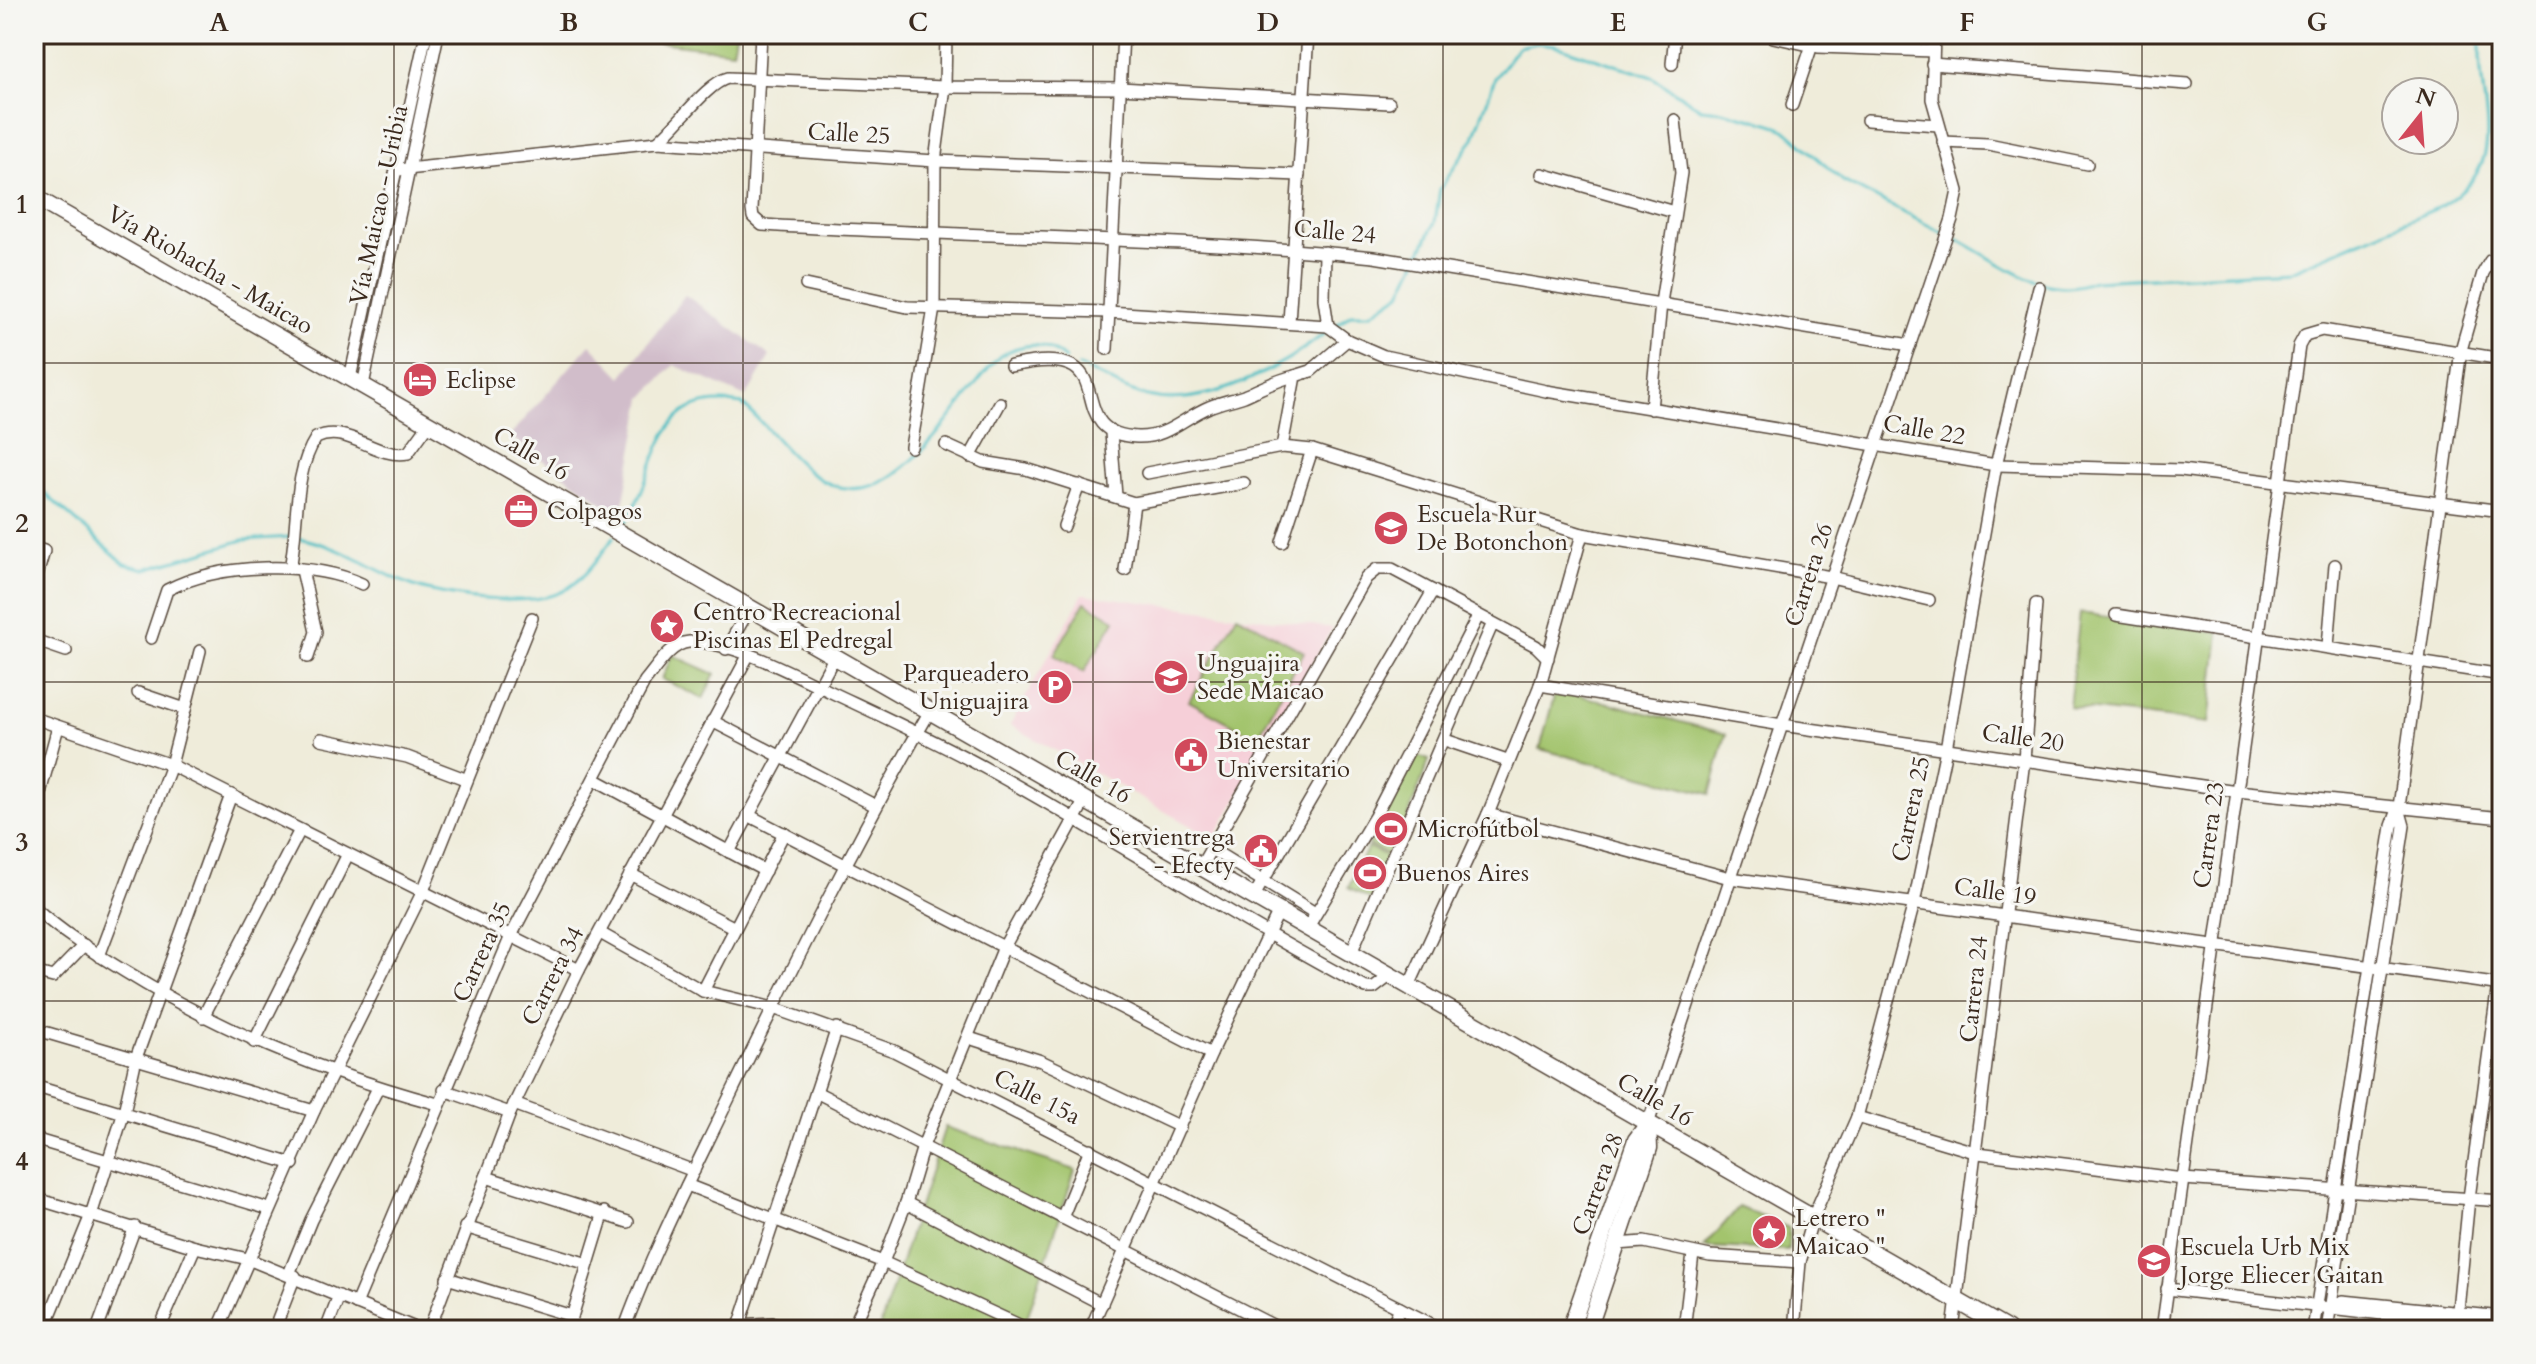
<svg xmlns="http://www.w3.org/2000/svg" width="2536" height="1364" viewBox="0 0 2536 1364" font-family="Cardo,serif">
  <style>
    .built { fill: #f6cfd8 }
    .industrial { fill: #d1bdca }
    .green { fill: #a3c46d; stroke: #6f7746; stroke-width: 2 }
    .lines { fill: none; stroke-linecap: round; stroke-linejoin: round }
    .stream { stroke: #50bfc4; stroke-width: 3 }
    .minor-casing { stroke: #56473a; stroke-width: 14 }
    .highway-casing { stroke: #56473a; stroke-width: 19 }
    .minor { stroke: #fff; stroke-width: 11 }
    .highway { stroke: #fff; stroke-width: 16 }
    .grid { fill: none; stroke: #3b2a1e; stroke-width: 2; stroke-opacity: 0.55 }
    .labels { text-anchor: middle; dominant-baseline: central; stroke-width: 6; stroke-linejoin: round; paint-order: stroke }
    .street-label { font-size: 24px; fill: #3b2a1e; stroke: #f6f6f2 }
    .poi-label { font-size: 24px; fill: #3b2a1e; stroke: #f6f6f2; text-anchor: start }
    .neatline { fill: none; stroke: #3b2a1e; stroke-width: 3 }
    .grid-label { font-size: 26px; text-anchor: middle; font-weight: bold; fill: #3b2a1e }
  </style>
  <rect width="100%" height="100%" fill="#f6f6f2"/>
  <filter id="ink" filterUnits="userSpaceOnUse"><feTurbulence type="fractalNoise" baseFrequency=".0125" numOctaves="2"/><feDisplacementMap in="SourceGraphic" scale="16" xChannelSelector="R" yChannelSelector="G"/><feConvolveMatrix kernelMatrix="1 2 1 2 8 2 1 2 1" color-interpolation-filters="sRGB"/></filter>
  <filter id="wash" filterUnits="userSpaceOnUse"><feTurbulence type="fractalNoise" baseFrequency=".006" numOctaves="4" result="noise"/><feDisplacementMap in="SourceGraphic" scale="32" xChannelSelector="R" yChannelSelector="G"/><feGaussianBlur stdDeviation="1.8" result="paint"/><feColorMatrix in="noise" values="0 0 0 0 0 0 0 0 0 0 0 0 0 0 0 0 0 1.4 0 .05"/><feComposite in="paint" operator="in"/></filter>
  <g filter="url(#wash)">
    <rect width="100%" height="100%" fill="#efecda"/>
    <!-- built -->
    <polygon class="built" points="1083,594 1332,628 1214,839 1010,725"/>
    <!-- industrial -->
    <polygon class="industrial" points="685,295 770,356 746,397 674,365 643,398 621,516 510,436 590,344 622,377"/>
    <!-- green -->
    <g class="green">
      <polygon points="590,34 736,34 733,51"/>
      <polygon points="1085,602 1115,620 1084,672 1054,655"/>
      <polygon points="2080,613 2219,632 2209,723 2069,707"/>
      <polygon points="1237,615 1304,652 1257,738 1189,701"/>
      <polygon points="672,655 715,674 703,699 662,679"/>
      <polygon points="1556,689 1726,734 1710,794 1540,749"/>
      <polygon points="1412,754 1429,760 1393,857 1369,845"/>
      <polygon points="1368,847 1393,859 1374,901 1348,888"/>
      <polygon points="945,1127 1075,1170 1023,1330 879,1330"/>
      <polygon points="1739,1207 1789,1228 1788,1250 1704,1247"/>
    </g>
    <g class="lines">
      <!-- stream -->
      <g class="stream">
        <path d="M1950,236c43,19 93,68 143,45l197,-10 152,-65c76,-46 31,-103 39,-172"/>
        <polyline points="1334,327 1351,314 1370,314 1401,293 1435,222 1440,189 1474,138 1495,78 1518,47 1537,43 1555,45 1652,77 1701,109 1722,111 1772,124 1788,132 1843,181 1943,233"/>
        <path d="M1079,366c23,9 43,25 68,30 60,14 135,-29 181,-65"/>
        <polyline points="34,484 125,564 146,569 243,540 290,537"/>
        <path d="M621,528c42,-54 28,-141 121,-124 25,21 44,50 70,70 81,59 143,-75 188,-118 23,-14 45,-16 65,3"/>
        <path d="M298,538c43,7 74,32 113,47 34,13 120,23 152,6 21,-11 37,-35 51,-54"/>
      </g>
    </g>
  </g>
  <g filter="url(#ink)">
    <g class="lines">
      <!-- minor casing -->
      <g class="minor-casing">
        <g id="minor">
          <path d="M761,34l-9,176 1,7 9,8c204,12 409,12 612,32l536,88"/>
          <polyline points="1773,37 1818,47 1933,51"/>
          <polyline points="1672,64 1675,34"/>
          <polyline points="1932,64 2187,84"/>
          <polyline points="1792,105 1812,45"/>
          <polyline points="1867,120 1938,125"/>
          <path d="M657,142c21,-17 50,-59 71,-64l217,9 175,1 269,15"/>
          <polyline points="1943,142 1988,144 2087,164"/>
          <polyline points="398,170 657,142 935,161 1299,175"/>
          <polyline points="1542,174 1674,212"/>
          <polyline points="1325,252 1324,299 1328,326"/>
          <polyline points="806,285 907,307 1108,312 1328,326"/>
          <polyline points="1289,322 1308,34"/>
          <polyline points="1328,326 1347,340 1384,356 1546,391 1996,465 2181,470 2502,511"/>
          <polyline points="1107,349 1123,34"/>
          <path d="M1011,366c122,-27 43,67 126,71 30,1 46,-19 72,-30 11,-5 24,-7 35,-11 18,-8 32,-16 51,-20"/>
          <polyline points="350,378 426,34"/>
          <polyline points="363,385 438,34"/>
          <polyline points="1651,409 1661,303 1681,173 1675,120"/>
          <polyline points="1111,433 1116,496"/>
          <polyline points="946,445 983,462 1026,469 1134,503 1244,483"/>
          <polyline points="911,447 934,308 935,161 945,87 946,34"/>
          <polyline points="1282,447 1295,376 1311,371 1347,340"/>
          <polyline points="970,457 1000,403"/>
          <polyline points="1147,473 1282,447 1312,450 1582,534 1831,577 1929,600"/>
          <polyline points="1064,526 1079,485"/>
          <polyline points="1282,542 1312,450"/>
          <polyline points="34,548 44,551 34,586"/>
          <path d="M290,568c9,-41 2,-93 26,-130 32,-15 58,21 92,15l21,-29"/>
          <polyline points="302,570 316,632 308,657"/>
          <polyline points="1125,570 1134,503"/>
          <polyline points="2116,615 2502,675"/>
          <path d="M151,638l16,-48c51,-27 143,-30 195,-6"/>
          <polyline points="34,640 66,651"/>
          <polyline points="2328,646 2335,565"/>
          <polyline points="726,649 750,608"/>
          <polyline points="1540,685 1782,725 2237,791 2502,818"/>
          <polyline points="138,693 185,709"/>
          <polyline points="34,718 171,765 579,970"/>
          <polyline points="712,721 874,805"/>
          <polyline points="321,739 407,757 465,779"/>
          <polyline points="1445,740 1507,761"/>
          <polyline points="596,780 765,871"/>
          <polyline points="1488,814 1730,878 2502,985"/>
          <polyline points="34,815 58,727"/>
          <polyline points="748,815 1211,1054"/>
          <polyline points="1211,849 1315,913"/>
          <polyline points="729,852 835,656"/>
          <polyline points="1201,866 1366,578 1377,569 1392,569 1536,646 1548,658"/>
          <polyline points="630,874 735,928"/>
          <polyline points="1254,896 1433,591"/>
          <path d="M34,907c27,25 59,45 90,64 98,61 203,103 314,133"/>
          <polyline points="1308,927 1375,816 1477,618"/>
          <polyline points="600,933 703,991 773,1008 894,1051 1443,1330"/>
          <polyline points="1351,953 1492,625"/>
          <polyline points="99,956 171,765 200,651"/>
          <polyline points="34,972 53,977 84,945"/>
          <polyline points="1409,986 1488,814 1540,685 1582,534"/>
          <polyline points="703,991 784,833"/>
          <polyline points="203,1017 300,830"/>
          <polyline points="34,1029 314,1111"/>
          <polyline points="969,1038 1041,1061 1180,1127"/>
          <polyline points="254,1042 348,854"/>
          <polyline points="34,1086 293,1164"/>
          <polyline points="444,1090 510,1113"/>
          <polyline points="816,1092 1282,1330"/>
          <polyline points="514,1104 694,1171"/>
          <polyline points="1857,1117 1978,1153 2183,1179 2502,1201"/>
          <polyline points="1648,1124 1952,219 1958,191 1932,99 1934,34"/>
          <polyline points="34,1139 269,1209"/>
          <polyline points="486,1177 628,1222"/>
          <polyline points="687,1185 883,1262 1030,1330"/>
          <polyline points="34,1198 195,1247 248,1259 420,1330"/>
          <polyline points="906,1203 1102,1304"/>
          <polyline points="1062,1218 1090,1149"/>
          <polyline points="465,1227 588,1264"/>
          <polyline points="1617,1244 1644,1242 1710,1256 1800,1262"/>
          <polyline points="289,1274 311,1220 378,1088"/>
          <polyline points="447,1278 572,1316"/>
          <polyline points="2167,1289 2502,1328"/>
          <path d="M356,1304l155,-368 134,-255c11,-13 26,-38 44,-39 43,-2 104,32 142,50 55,26 110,51 163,81 125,69 245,148 372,215h8l17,-13"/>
          <polyline points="2330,1307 2343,1301 2502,1317"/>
          <polyline points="739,1325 773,1323 809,1330"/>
          <polyline points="34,1327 36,1330"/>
          <polyline points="44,1330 91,1215 124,1112 136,1058 231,795"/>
          <polyline points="97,1330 135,1227"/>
          <polyline points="159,1330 195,1247"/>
          <polyline points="218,1330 314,1111 423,891 532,618"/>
          <polyline points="274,1330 295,1276"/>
          <polyline points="326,1330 339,1296"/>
          <polyline points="429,1330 510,1113 579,970 748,656"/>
          <polyline points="568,1330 604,1212"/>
          <path d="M624,1330c29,-80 68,-155 105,-232 64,-131 128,-261 201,-387"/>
          <polyline points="738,1330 837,1028"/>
          <polyline points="852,1330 883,1262 906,1203 923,1146 1004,947 1085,800"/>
          <polyline points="1090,1330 1211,1054 1279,911"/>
          <polyline points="1390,1330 1400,1308"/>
          <polyline points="1684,1330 1693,1254"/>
          <polyline points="1794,1330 1800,1262 1813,1217 1857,1117 1914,903 1946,749 1996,465 2039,287"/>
          <polyline points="1953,1330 2024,760 2036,604"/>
          <polyline points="2162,1330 2299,346 2305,335 2322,330 2502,359"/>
          <polyline points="2313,1330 2392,826 2399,807 2461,350 2483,273 2490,261 2502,259"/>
          <polyline points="2327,1330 2404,826 2399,808"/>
          <polyline points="2456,1330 2469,1198 2502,955"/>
        </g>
      </g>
      <!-- highway casing -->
      <g class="highway-casing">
        <g id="highway">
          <polyline points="34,197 2008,1330"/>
          <polyline points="1570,1330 1636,1140 1648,1124"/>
          <polyline points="1588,1330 1649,1148 1648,1124"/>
        </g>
      </g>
      <!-- minor -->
      <use href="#minor" class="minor"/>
      <!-- highway -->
      <use href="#highway" class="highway"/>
    </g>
  </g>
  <!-- grid -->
  <path class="grid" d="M394,34v1296M743,34v1296M1093,34v1296M1443,34v1296M1793,34v1296M2142,34v1296M34,363h2468M34,682h2468M34,1001h2468"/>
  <!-- icons -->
  <defs>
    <g id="hotel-disc" transform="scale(1.8)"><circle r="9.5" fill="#d1495b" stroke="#f6f6f2"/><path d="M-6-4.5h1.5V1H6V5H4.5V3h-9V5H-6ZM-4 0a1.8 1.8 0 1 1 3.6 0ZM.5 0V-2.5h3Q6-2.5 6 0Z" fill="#fff"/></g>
    <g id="office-disc" transform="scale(1.8)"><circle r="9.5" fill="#d1495b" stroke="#f6f6f2"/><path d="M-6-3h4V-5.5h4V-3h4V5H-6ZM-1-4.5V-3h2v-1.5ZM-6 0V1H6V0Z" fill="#fff"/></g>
    <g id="school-disc" transform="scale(1.8)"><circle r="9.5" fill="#d1495b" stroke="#f6f6f2"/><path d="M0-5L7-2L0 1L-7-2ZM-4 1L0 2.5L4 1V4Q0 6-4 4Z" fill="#fff"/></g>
    <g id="sight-disc" transform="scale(1.8)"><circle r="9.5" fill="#d1495b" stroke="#f6f6f2"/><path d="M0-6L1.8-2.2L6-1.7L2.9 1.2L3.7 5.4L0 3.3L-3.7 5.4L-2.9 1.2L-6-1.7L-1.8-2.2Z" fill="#fff"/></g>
    <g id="university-disc" transform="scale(1.8)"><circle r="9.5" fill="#d1495b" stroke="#f6f6f2"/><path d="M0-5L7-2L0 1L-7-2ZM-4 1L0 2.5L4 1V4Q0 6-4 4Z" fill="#fff"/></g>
    <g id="parking-disc" transform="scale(1.8)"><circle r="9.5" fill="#d1495b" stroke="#f6f6f2"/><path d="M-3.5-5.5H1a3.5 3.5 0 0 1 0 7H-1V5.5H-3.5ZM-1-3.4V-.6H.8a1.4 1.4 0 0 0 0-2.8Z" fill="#fff"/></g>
    <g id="civic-disc" transform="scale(1.8)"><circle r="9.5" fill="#d1495b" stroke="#f6f6f2"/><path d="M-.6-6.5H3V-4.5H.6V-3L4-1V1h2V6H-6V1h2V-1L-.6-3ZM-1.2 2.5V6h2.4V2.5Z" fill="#fff"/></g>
    <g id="stadium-disc" transform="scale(1.8)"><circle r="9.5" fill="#d1495b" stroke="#f6f6f2"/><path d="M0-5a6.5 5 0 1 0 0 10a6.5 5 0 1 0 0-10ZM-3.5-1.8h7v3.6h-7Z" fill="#fff"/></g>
  </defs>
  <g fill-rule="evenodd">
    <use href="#hotel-disc" x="420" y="380"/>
    <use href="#office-disc" x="521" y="511"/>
    <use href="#school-disc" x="1391" y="528"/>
    <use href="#sight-disc" x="667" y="626"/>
    <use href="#university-disc" x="1171" y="677"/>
    <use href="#parking-disc" x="1055" y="687"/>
    <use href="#civic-disc" x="1191" y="755"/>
    <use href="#stadium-disc" x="1391" y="829"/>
    <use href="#civic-disc" x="1261" y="851"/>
    <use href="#stadium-disc" x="1370" y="873"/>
    <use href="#sight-disc" x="1769" y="1232"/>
    <use href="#school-disc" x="2154" y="1261"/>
  </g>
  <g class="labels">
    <!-- street labels -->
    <g class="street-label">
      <text transform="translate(849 134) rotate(3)">Calle 25</text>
      <text transform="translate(379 205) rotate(-78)">Vía Maicao - Uribia</text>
      <text transform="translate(1335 232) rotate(5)">Calle 24</text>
      <text transform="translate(210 270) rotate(30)">Vía Riohacha - Maicao</text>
      <text transform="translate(1924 430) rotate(10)">Calle 22</text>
      <text transform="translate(531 454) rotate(30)">Calle 16</text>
      <text transform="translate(1809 575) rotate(-72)">Carrera 26</text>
      <text transform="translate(2023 738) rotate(8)">Calle 20</text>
      <text transform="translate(1093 777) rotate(30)">Calle 16</text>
      <text transform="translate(1911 809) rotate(-78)">Carrera 25</text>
      <text transform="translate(2209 835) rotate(-82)">Carrera 23</text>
      <text transform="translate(1995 892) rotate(8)">Calle 19</text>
      <text transform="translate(482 952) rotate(-65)">Carrera 35</text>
      <text transform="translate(553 976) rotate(-63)">Carrera 34</text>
      <text transform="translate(1974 989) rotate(-84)">Carrera 24</text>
      <text transform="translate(1037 1097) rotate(27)">Calle 15a</text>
      <text transform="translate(1655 1100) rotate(30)">Calle 16</text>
      <text transform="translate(1598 1184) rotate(-70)">Carrera 28</text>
    </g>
    <!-- poi labels -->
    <g class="poi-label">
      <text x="446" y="380">Eclipse</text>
      <text x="547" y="511">Colpagos</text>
      <text x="1417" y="514">Escuela Rur<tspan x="1417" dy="28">De Botonchon</tspan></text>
      <text x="693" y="612">Centro Recreacional<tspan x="693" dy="28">Piscinas El Pedregal</tspan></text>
      <text x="1197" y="663">Unguajira<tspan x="1197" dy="28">Sede Maicao</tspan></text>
      <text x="1029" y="673" text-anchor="end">Parqueadero<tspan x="1029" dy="28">Uniguajira</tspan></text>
      <text x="1217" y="741">Bienestar<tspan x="1217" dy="28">Universitario</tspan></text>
      <text x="1417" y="829">Microfútbol</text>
      <text x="1235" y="837" text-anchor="end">Servientrega<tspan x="1235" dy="28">- Efecty</tspan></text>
      <text x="1396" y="873">Buenos Aires</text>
      <text x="1795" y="1218">Letrero "<tspan x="1795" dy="28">Maicao "</tspan></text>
      <text x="2180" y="1247">Escuela Urb Mix<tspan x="2180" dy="28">Jorge Eliecer Gaitan</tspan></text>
    </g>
  </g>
  <!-- margin -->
  <rect width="2536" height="1364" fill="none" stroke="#f6f6f2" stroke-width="88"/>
  <!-- north arrow -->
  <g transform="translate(2420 116) rotate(17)"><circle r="38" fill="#f6f6f2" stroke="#aba49d" stroke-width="2"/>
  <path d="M0-6L14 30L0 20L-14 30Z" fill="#d1495b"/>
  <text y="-12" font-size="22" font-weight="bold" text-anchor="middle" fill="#3b2a1e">N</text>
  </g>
  <rect x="44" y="44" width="2448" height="1276" class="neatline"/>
  <g class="grid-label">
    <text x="219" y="31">A</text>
    <text x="569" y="31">B</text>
    <text x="918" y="31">C</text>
    <text x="1268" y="31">D</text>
    <text x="1618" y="31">E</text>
    <text x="1967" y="31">F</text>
    <text x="2317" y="31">G</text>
    <text x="22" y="213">1</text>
    <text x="22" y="532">2</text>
    <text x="22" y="851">3</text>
    <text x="22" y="1170">4</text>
  </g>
</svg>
